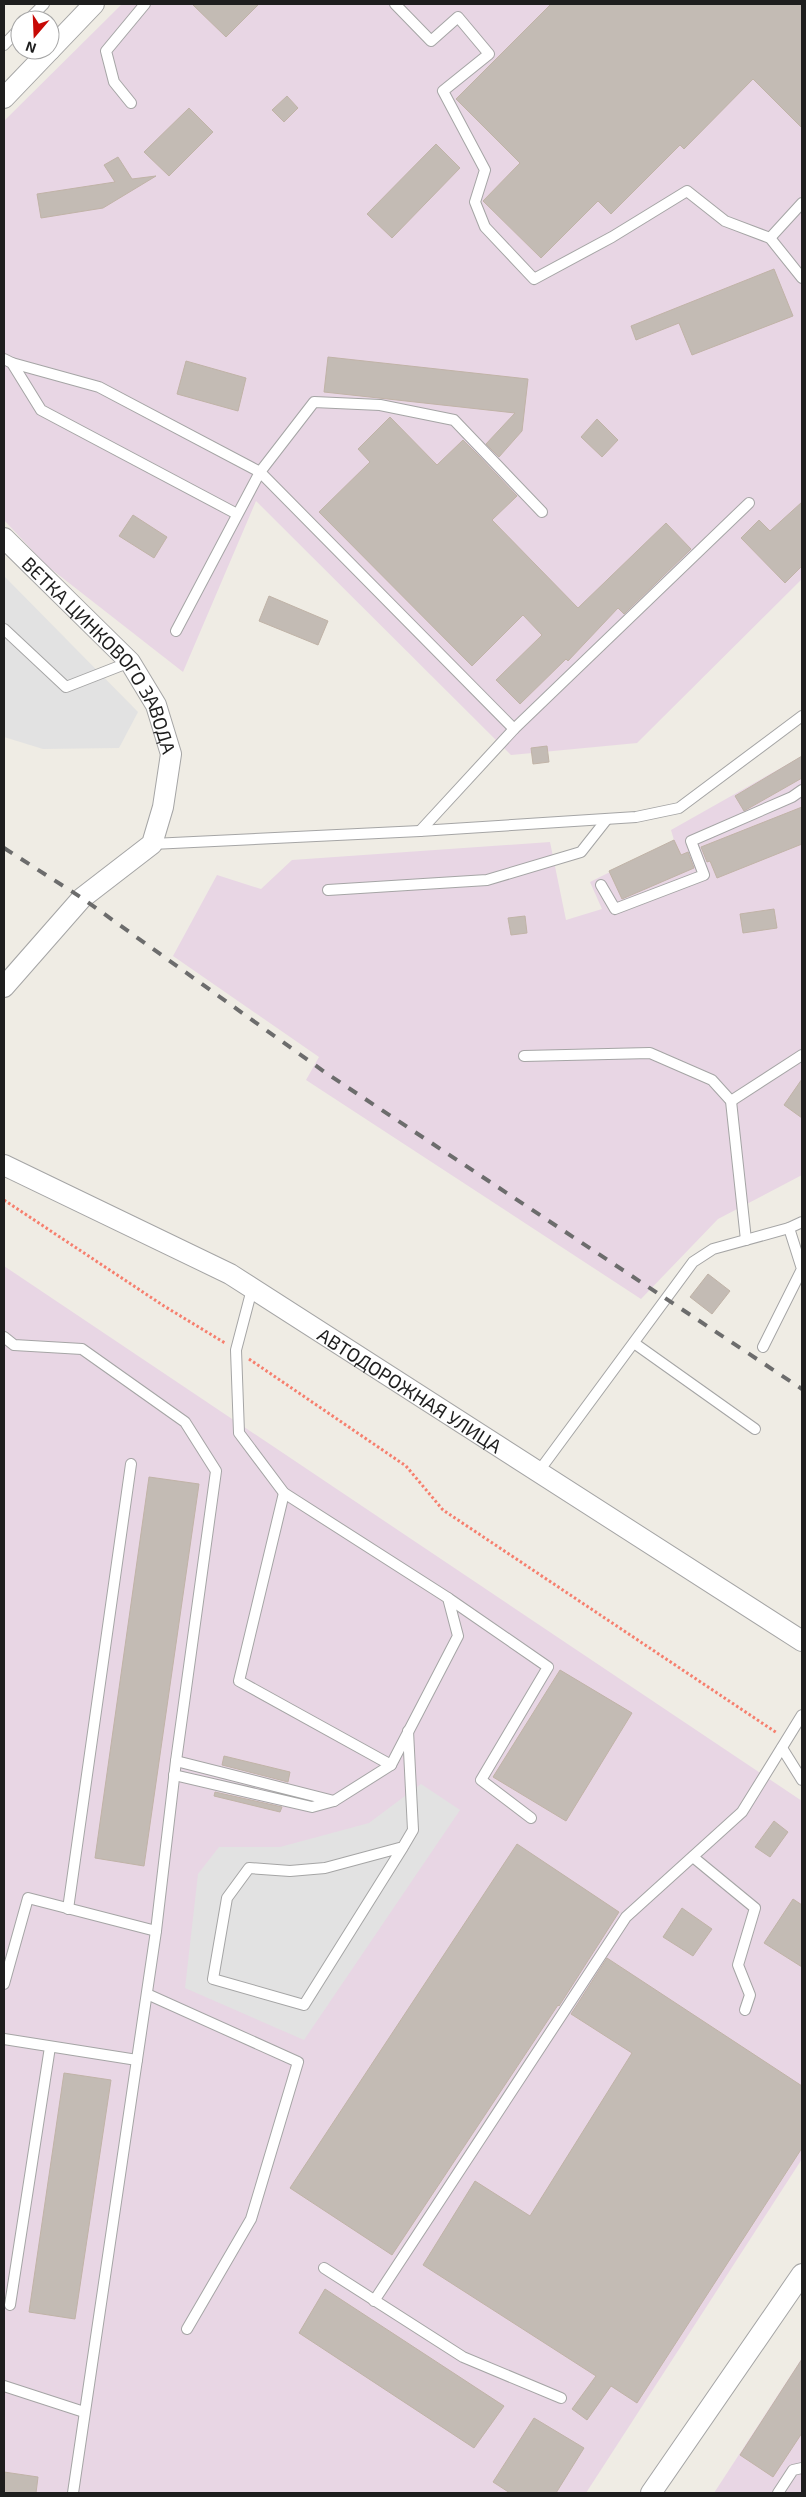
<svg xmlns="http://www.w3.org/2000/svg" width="806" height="2497" viewBox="0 0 806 2497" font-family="'Exo 2',sans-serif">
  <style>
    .industrial { fill: #e8d6e4 }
    .parking { fill: #e2e2e2 }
    .building { fill: #c3bbb4; stroke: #c0b3a7 }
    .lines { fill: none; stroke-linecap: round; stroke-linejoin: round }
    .service-casing { stroke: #a5a5a5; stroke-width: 12 }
    .minor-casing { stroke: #a5a5a5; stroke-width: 22 }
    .path { stroke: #f67f6e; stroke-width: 3; stroke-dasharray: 2.5 2.5; stroke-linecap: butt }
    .service { stroke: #fff; stroke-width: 10 }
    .minor { stroke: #fff; stroke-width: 20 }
    .rail { stroke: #6c6c6c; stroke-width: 4; stroke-dasharray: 10 10; stroke-linecap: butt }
    .labels { text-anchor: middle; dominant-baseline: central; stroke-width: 4; stroke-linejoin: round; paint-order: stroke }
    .street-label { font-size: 19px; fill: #1e1e1e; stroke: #fff }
  </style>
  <rect width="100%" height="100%" fill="#efece4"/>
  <!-- industrial -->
  <g class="industrial">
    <polygon points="122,4 802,4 802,579 637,743 511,755 256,501 183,672 46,565 4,520 4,121"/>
    <polygon points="802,756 802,1175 718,1219 641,1299 306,1080 319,1057 173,956 217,875 261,889 292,860 550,842 566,920 602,909 590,882 674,840 671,830"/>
    <polygon points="4,1266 802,1801 802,2159 586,2493 4,2493"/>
    <polygon points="802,2358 802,2493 714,2493"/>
  </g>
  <!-- parking -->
  <g class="parking">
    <polygon points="4,576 138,712 119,748 43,749 4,737"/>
    <polygon points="421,1784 460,1810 304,2040 185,1988 198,1874 219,1847 280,1847 369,1823"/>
  </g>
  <!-- building -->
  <g class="building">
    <polygon points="192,4 259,4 226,37"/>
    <polygon points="551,4 802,4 802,128 753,79 684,149 680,145 611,214 598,201 541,258 483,201 520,163 456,99"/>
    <polygon points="287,96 298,108 284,122 272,110"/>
    <polygon points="189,108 213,132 169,176 144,152"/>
    <polygon points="436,144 460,168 392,238 367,214"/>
    <polygon points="118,157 132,179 156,176 103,208 41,218 37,194 115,182 104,165"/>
    <polygon points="774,269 793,316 692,355 679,323 636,340 631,326"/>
    <polygon points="328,357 528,379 522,431 499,457 486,444 515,413 324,392"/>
    <polygon points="186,361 246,378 238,411 177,394"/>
    <polygon points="390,417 437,465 463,440 477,454 517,496 492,520 578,608 666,523 691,549 624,614 618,608 568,661 566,659 520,704 496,680 542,635 523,615 472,666 319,512 370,462 358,449"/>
    <polygon points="597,419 618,440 602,457 581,437"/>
    <polygon points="802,502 802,566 785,583 741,538 759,520 770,531"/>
    <polygon points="133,515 167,537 154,558 119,536"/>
    <polygon points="269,596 328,621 318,645 259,621"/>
    <polygon points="547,746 549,762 533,764 531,748"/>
    <polygon points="802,756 802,778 744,811 735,796"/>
    <polygon points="802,807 802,844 717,878 710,861 707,862 701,847"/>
    <polygon points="674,840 681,855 688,852 694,868 622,899 609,871"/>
    <polygon points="774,909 777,928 743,933 740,914"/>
    <polygon points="525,916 527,933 511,935 508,918"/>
    <polygon points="802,1079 802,1118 784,1105"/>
    <polygon points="708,1274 730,1291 712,1314 690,1297"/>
    <polygon points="149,1477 199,1484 144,1866 95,1858"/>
    <polygon points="560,1670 632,1713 566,1821 493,1777"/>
    <polygon points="224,1756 290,1772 288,1782 222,1765"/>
    <polygon points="215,1792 282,1807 280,1812 214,1796"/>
    <polygon points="774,1821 788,1832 770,1857 755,1847"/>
    <polygon points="517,1844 619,1912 559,2006 558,2005 392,2255 290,2188"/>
    <polygon points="793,1899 802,1905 802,1967 764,1943"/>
    <polygon points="682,1908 712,1929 693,1956 663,1937"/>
    <polygon points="607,1958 802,2086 802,2148 637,2403 611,2386 587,2420 572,2409 596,2376 423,2265 475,2181 530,2216 632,2053 571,2014"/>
    <polygon points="64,2073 111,2080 75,2319 29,2312"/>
    <polygon points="325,2289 504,2406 474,2448 299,2333"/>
    <polygon points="802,2359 802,2433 773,2477 740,2455"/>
    <polygon points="534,2418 584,2448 556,2493 510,2493 493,2482"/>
    <polygon points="4,2472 38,2477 36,2493 4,2493"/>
  </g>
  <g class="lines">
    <!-- service casing -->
    <g class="service-casing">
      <g id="service">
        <polyline points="395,4 431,41 458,17 489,54 443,91 485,170 475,202 485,227 534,279 612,237 687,191 725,221 770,238 802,278"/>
        <polyline points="28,20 44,4"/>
        <polyline points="4,45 20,28"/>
        <polyline points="131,103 114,82 106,51 145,4"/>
        <polyline points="770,238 802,203"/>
        <polyline points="4,359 12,363 41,410 237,514"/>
        <polyline points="12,363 99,387 260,472 514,729"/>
        <polyline points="4,629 66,687 130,662"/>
        <polyline points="176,631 260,472 314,402 380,405 454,420 542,512"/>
        <polyline points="420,831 514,729 749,503"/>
        <polyline points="152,844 420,831 636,817 679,808 802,716"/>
        <polyline points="601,885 615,909 704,875 691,841 792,797 802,790"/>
        <polyline points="328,890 487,880 581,852 607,819"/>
        <polyline points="524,1056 650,1053 712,1080 731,1101 746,1240"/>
        <polyline points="731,1101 802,1055"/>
        <polyline points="252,1289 236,1350 239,1433 284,1493 448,1598 458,1636 391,1765 334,1801"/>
        <polyline points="4,1337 14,1345 82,1349 185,1422 216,1471 176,1761 156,1931 73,2493"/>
        <polyline points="634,1343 755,1429"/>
        <polyline points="763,1347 802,1269 789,1228"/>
        <polyline points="539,1471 693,1262 713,1249 789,1228 802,1222"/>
        <polyline points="284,1493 239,1681 391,1765"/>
        <polyline points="448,1598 548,1667 481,1780 531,1818"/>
        <polyline points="782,1748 802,1780"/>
        <polyline points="174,1775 312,1807 334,1801 176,1761"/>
        <polyline points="403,1847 325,1868 290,1871 249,1868 227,1898 213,1979 304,2005 403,1847 413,1830 408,1731"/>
        <polyline points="693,1857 755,1908 738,1965 750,1995 745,2010"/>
        <polyline points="68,1909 131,1464"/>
        <polyline points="4,1984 28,1898 156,1931"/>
        <polyline points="147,1994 298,2062 251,2219 187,2329"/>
        <polyline points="4,2039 137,2060"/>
        <polyline points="324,2268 463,2357 561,2398"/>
        <polyline points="374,2301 626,1917 742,1812 802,1715"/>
        <polyline points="10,2305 50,2047"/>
        <polyline points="4,2386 84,2412"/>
        <polyline points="778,2493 793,2470 802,2468"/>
      </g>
    </g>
    <!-- minor casing -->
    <g class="minor-casing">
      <g id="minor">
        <polyline points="50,50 94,4"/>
        <polyline points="4,98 50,50"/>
        <path id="s1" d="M4,538l126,124 26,43 15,49 -8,53 -11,37 -70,54 -78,89"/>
        <path id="s2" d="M4,1165l226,109 572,367"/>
        <polyline points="651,2493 802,2274"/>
      </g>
    </g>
    <!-- path -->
    <g class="path">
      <polyline points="4,1200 164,1306 225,1343"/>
      <polyline points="249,1359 406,1466 443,1510 777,1733"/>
    </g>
    <!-- service -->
    <use href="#service" class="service"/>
    <!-- minor -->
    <use href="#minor" class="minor"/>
    <!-- rail -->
    <polyline class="rail" points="4,848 82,898 326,1073 802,1389"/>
  </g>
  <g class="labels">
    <!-- street labels -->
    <g class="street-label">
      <text stroke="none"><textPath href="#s1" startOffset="154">ВЕТКА ЦИНКОВОГО ЗАВОДА</textPath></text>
      <text stroke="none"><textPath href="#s2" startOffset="465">АВТОДОРОЖНАЯ УЛИЦА</textPath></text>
    </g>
  </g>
  <!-- border -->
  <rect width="806" height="2497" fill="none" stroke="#1e1e1e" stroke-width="10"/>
  <!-- north arrow -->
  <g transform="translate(35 35) rotate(199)"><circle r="24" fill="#ffffff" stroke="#a5a5a5"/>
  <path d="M0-4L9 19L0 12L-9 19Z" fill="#c70905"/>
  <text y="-8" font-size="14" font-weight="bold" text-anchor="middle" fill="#1e1e1e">N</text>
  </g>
</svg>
